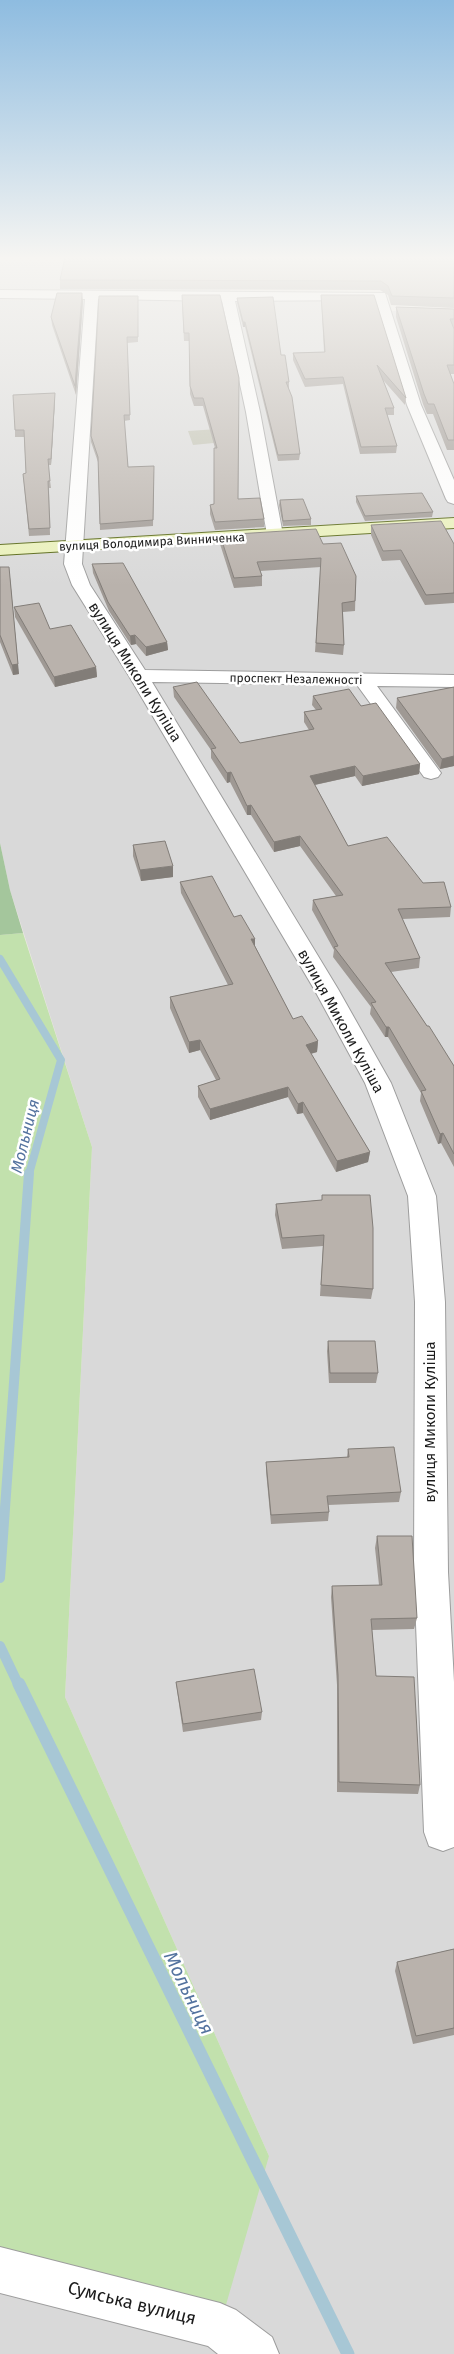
<svg xmlns="http://www.w3.org/2000/svg" width="454" height="2354" viewBox="0 0 454 2354" font-family="'Fira Sans',sans-serif">
  <style>
    .residential { fill: #d9d9d9 }
    .construction { fill: #bebfaf }
    .grass { fill: #c2e1ad }
    .forest { fill: #a4c69c }
    .lines { fill: none; stroke-linecap: round; stroke-linejoin: round }
    .stream-far2 { stroke: #a7c7d5; stroke-width: 8 }
    .stream-far1 { stroke: #a7c7d5; stroke-width: 10 }
    .stream { stroke: #a7c7d5; stroke-width: 13 }
    .minor-casing { stroke: #9d9d9d; stroke-width: 2 }
    .secondary-casing { stroke: #546411; stroke-width: 2 }
    .minor { fill: #fff; fill-rule: evenodd }
    .secondary { fill: #eaf1bb; fill-rule: evenodd }
    .wall { fill: #9f9994 }
    .shaded-wall { fill: #827d78 }
    .building { fill: #b9b2ac; stroke: #827d78 }
    .labels { text-anchor: middle; dominant-baseline: central; stroke-width: 5; stroke-linejoin: round; paint-order: stroke }
    .far-street-label { font-size: 12px; fill: #1c1c1c; stroke: #fff }
    .street-label { font-size: 15px; fill: #1c1c1c; stroke: #fff }
    .water-label { font-size: 16px; font-style: italic; fill: #54739f; stroke: #fff }
    .near-street-label { font-size: 18px; fill: #1c1c1c; stroke: #fff }
    .near-water-label { font-size: 19px; font-style: italic; fill: #54739f; stroke: #fff }
  </style>
  <rect width="100%" height="100%" fill="#ece9e2"/>
  <!-- residential -->
  <polygon class="residential" points="233,262 230,295 381,295 386,311 454,311 454,2354 0,2354 0,2272 269,2156 65,1697 92,1147 10,890 0,843 0,263"/>
  <!-- construction -->
  <polygon class="construction" points="218,429 224,442 193,445 188,431"/>
  <!-- grass -->
  <polygon class="grass" points="23,933 92,1147 65,1697 269,2156 219,2329 0,2272 0,935"/>
  <!-- forest -->
  <polygon class="forest" points="0,843 10,890 23,933 0,935"/>
  <g class="lines">
    <!-- stream-far2 -->
    <polyline class="stream-far2" points="0,959 61,1060 29,1174"/>
    <!-- stream-far1 -->
    <g class="stream-far1">
      <polyline points="0,1578 29,1173"/>
      <polyline points="0,1646 19,1686"/>
    </g>
    <!-- stream -->
    <polyline class="stream" points="19,1684 348,2354"/>
    <!-- minor casing -->
    <g class="minor-casing">
      <g id="minor">
        <polygon points="0,290 385,293 421,405 454,480 454,504 448,502 446,499 407,405 375,300 235,301 260,412 283,535 281,539 269,539 267,535 246,412 222,301 98,299 82,564 90,585 145,670 454,675 454,687 377,686 441,773 438,777 431,779 424,777 357,685 152,682 338,989 391,1083 436,1196 445,1302 448,1572 454,1682 454,1847 443,1851 429,1846 424,1832 414,1572 415,1302 408,1196 365,1083 314,989 129,676 72,585 64,564 85,299 0,298"/>
        <polygon points="0,2247 220,2303 236,2310 272,2337 279,2354 218,2354 208,2346 0,2293"/>
      </g>
    </g>
    <!-- secondary casing -->
    <g class="secondary-casing">
      <polygon id="secondary" points="454,518 454,528 0,555 0,545"/>
    </g>
    <!-- minor -->
    <use href="#minor" class="minor"/>
    <!-- secondary -->
    <use href="#secondary" class="secondary"/>
  </g>
  <!-- wall -->
  <g class="wall">
    <polygon points="454,257 454,308 391,305 388,295 380,290 60,289 60,280"/>
    <polygon points="321,295 406,398 405,405 383,380 394,408 394,415 387,415 397,446 396,453 360,454 343,384 305,387 293,360 293,353 324,352"/>
    <polygon points="138,296 138,342 127,343 130,420 124,421 128,467 154,472 153,526 100,530 98,462 91,442 91,436"/>
    <polygon points="237,298 281,355 289,382 289,388 288,388 300,454 299,460 278,461 245,327 243,327 237,303"/>
    <polygon points="83,301 76,395 52,325 51,317"/>
    <polygon points="182,302 238,499 264,519 264,527 215,530 210,514 210,505 214,504 215,448 203,406 194,406 190,394 189,341 184,341"/>
    <polygon points="396,307 454,309 454,374 450,374 454,384 454,450 447,450 433,414 427,414 423,404 396,317"/>
    <polygon points="55,400 51,465 48,465 51,488 49,488 50,535 29,536 23,474 26,473 24,437 15,437 15,430"/>
    <polygon points="356,496 433,512 432,517 365,521 356,502"/>
    <polygon points="280,500 311,519 311,525 283,526 279,505"/>
    <polygon points="371,525 454,544 454,603 425,605 400,560 382,561 371,535"/>
    <polygon points="220,535 323,544 356,576 355,611 343,612 344,645 343,655 315,652 321,567 260,571 262,576 262,586 234,588 220,544"/>
    <polygon points="92,564 167,642 168,650 146,656 136,644 131,645 109,611 93,573"/>
    <polygon points="0,567 19,674 13,675 0,642"/>
    <polygon points="14,607 50,629 96,667 97,677 55,687 15,617"/>
    <polygon points="173,687 240,743 309,730 304,722 304,712 316,710 312,705 313,696 361,706 420,764 419,774 362,786 355,776 315,785 348,846 423,883 451,907 450,917 402,919 420,958 419,968 391,972 454,1066 454,1167 441,1143 438,1144 420,1101 421,1093 388,1037 385,1037 370,1014 371,1007 333,957 334,950 312,910 313,900 336,896 300,846 274,852 251,815 247,815 230,782 227,783 211,758 211,750 174,697"/>
    <polygon points="454,687 454,766 440,769 396,708 397,698"/>
    <polygon points="133,845 173,877 141,881 133,856"/>
    <polygon points="180,882 234,917 255,939 255,946 293,1019 318,1041 317,1052 311,1054 370,1152 368,1162 336,1172 303,1113 297,1114 288,1097 210,1120 198,1097 198,1086 216,1080 200,1050 189,1053 170,1008 170,997 228,985 181,893"/>
    <polygon points="322,1195 373,1289 371,1299 320,1296 323,1246 282,1249 275,1215 276,1204 322,1200"/>
    <polygon points="328,1341 378,1373 376,1383 329,1383 327,1351"/>
    <polygon points="348,1449 401,1492 399,1502 328,1505 329,1512 328,1521 271,1524 266,1471 266,1462 347,1457"/>
    <polygon points="377,1536 417,1618 414,1629 372,1630 376,1676 420,1785 418,1794 337,1792 337,1685 331,1597 332,1586 379,1585 375,1548"/>
    <polygon points="176,1682 262,1712 261,1720 183,1732 177,1690"/>
    <polygon points="454,1949 454,2035 413,2044 395,1971 397,1962"/>
  </g>
  <!-- shaded-wall -->
  <g class="shaded-wall">
    <polygon points="82,293 83,301 76,395 75,386"/>
    <rect x="243" y="322" width="2" height="5"/>
    <polygon points="55,393 55,400 51,465 51,459"/>
    <polygon points="9,567 19,674 13,675 12,665"/>
    <polygon points="135,635 136,644 131,645 130,636"/>
    <polygon points="167,642 168,650 146,656 146,647"/>
    <polygon points="96,667 97,677 55,687 54,677"/>
    <polygon points="454,756 454,766 440,769 442,759"/>
    <polygon points="420,764 419,774 362,786 363,776"/>
    <polygon points="355,766 355,776 309,786 310,776"/>
    <polygon points="231,772 230,782 227,783 227,773"/>
    <polygon points="251,805 251,815 247,815 247,806"/>
    <polygon points="300,836 300,846 274,852 274,842"/>
    <polygon points="173,866 173,877 141,881 140,870"/>
    <polygon points="251,939 255,939 255,949"/>
    <polygon points="386,1027 389,1027 388,1037 385,1037"/>
    <polygon points="200,1040 200,1050 189,1053 189,1042"/>
    <polygon points="318,1041 317,1052 305,1055 306,1045"/>
    <polygon points="288,1087 288,1097 210,1120 210,1109"/>
    <polygon points="303,1102 303,1113 297,1114 298,1104"/>
    <polygon points="443,1133 441,1143 438,1144 440,1134"/>
    <polygon points="370,1152 368,1162 336,1172 337,1161"/>
  </g>
  <!-- building -->
  <g class="building">
    <polygon points="65,257 454,257 454,298 392,296 388,286 381,281 60,280"/>
    <polygon points="57,293 82,293 75,386 51,317"/>
    <polygon points="182,295 220,295 239,378 238,499 260,498 264,519 215,522 210,505 214,504 214,448 217,448 203,398 194,398 190,386 189,333 184,333"/>
    <polygon points="321,295 374,295 406,398 377,365 394,408 385,408 397,446 361,447 343,377 305,379 293,353 325,352"/>
    <polygon points="99,296 138,296 138,337 127,337 130,415 124,415 128,467 154,466 153,520 100,524 98,457 91,436"/>
    <polygon points="273,297 281,355 285,355 289,382 286,382 292,397 300,454 278,455 245,322 243,322 237,298"/>
    <polygon points="396,307 454,309 454,319 450,319 454,329 454,365 447,365 454,384 454,440 448,440 434,404 428,404 424,394"/>
    <polygon points="55,393 51,459 48,459 50,481 48,481 50,528 29,529 23,474 26,473 24,430 15,430 13,395"/>
    <polygon points="422,493 433,512 365,516 356,496"/>
    <polygon points="303,499 311,519 283,521 280,500"/>
    <polygon points="441,521 454,544 454,593 426,595 401,550 383,551 371,525"/>
    <polygon points="316,529 323,544 341,543 356,576 355,601 342,603 344,645 316,643 321,558 257,562 262,576 234,578 220,535"/>
    <polygon points="123,563 167,642 146,647 135,635 130,636 108,602 92,564"/>
    <polygon points="0,567 9,567 18,664 12,665 0,635"/>
    <polygon points="39,603 50,629 71,625 96,667 54,677 14,607"/>
    <polygon points="197,682 240,743 314,729 304,712 322,709 313,696 349,689 361,706 376,703 420,764 363,776 355,766 310,776 348,846 387,837 423,883 444,882 451,907 398,909 420,958 385,963 427,1026 429,1026 454,1066 454,1154 443,1133 440,1134 421,1091 426,1090 389,1027 386,1027 371,1003 376,1002 334,947 338,946 313,900 343,895 300,836 274,842 251,805 247,806 231,772 227,773 211,749 216,748 173,687"/>
    <polygon points="454,687 454,756 442,759 397,698"/>
    <polygon points="165,841 173,866 140,870 133,845"/>
    <polygon points="212,876 234,917 241,915 255,939 251,939 293,1019 302,1016 318,1041 306,1045 370,1152 337,1161 303,1102 298,1104 288,1087 210,1109 198,1086 220,1079 200,1040 189,1042 170,997 233,984 180,882"/>
    <polygon points="322,1195 370,1195 373,1228 373,1289 321,1285 324,1235 282,1238 276,1204 322,1200"/>
    <polygon points="328,1341 375,1341 378,1373 330,1373"/>
    <polygon points="394,1447 401,1492 327,1496 329,1512 271,1515 266,1462 349,1457 348,1449"/>
    <polygon points="377,1536 412,1536 417,1618 371,1619 376,1676 414,1677 420,1785 339,1782 338,1675 332,1586 382,1585"/>
    <polygon points="254,1669 262,1712 183,1724 176,1682"/>
    <polygon points="454,1949 454,2028 416,2036 397,1962"/>
  </g>
  <!-- sky -->
  <linearGradient id="sky" x2="0" y2="1"><stop stop-color="#8ebce0"/><stop offset="0.44" stop-color="#f6f5f2"/><stop offset="1" stop-color="#f6f5f2" stop-opacity="0"/></linearGradient>
  <rect width="454" height="586" fill="url(#sky)"/>
  <g class="labels">
    <!-- far-street labels -->
    <g class="far-street-label">
      <text transform="translate(152 542) rotate(-3)">вулиця Володимира Винниченка</text>
      <text transform="translate(296 679) rotate(1)">проспект Незалежності</text>
    </g>
    <!-- street labels -->
    <g class="street-label">
      <text transform="translate(135 672) rotate(58)">вулиця Миколи Куліша</text>
      <text transform="translate(341 1021) rotate(61)">вулиця Миколи Куліша</text>
      <text transform="translate(430 1422) rotate(-90)">вулиця Миколи Куліша</text>
    </g>
    <!-- water labels -->
    <g class="water-label">
      <text transform="translate(25 1136) rotate(-76)">Мольниця</text>
    </g>
    <!-- near-street labels -->
    <g class="near-street-label">
      <text transform="translate(132 2303) rotate(14)">Сумська вулиця</text>
    </g>
    <!-- near-water labels -->
    <g class="near-water-label">
      <text transform="translate(189 1993) rotate(64)">Мольниця</text>
    </g>
  </g>
</svg>
